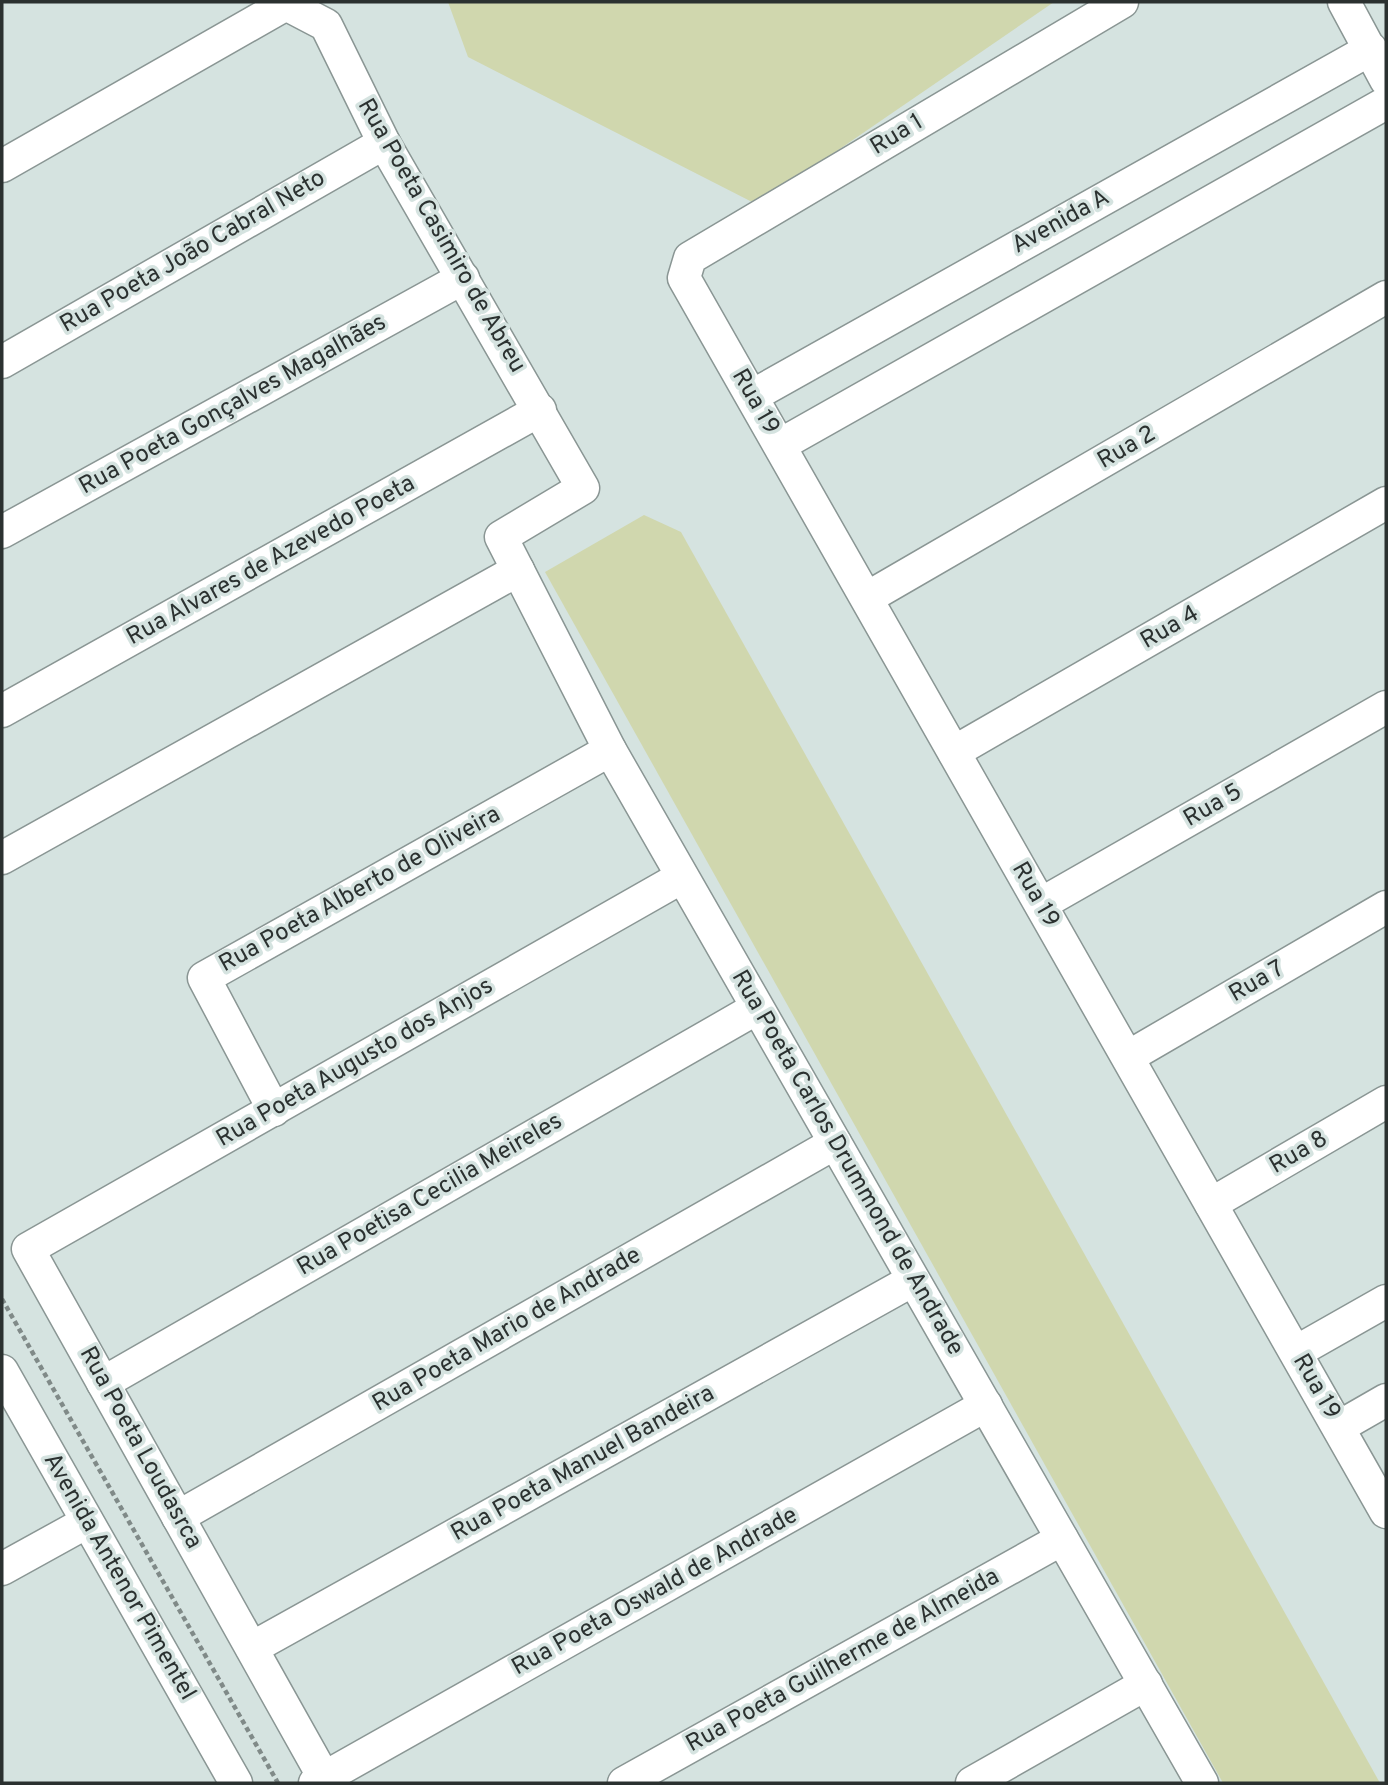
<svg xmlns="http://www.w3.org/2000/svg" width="1388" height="1785" viewBox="0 0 1388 1785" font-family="Overpass,sans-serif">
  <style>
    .green { fill: #d0d7ae }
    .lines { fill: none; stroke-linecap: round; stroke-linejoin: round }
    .street-casing { stroke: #8a9694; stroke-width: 35 }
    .path { stroke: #808a88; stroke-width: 4.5; stroke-dasharray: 5 3.5; stroke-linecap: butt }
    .street { stroke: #fff; stroke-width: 32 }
    .labels { text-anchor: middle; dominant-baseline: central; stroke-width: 7; stroke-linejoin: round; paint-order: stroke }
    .street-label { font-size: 24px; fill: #2b3130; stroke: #d5e3e0 }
  </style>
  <rect width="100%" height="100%" fill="#d5e3e0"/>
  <!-- green -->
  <g class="green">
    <polygon points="448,2 1054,2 758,205 468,57"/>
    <polygon points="644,515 681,532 1380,1783 1223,1783 545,572"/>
  </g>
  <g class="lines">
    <!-- street casing -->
    <g class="street-casing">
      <g id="street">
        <polyline points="282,2 326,25 384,143 583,488 501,537 610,750 1202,1783"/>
        <polyline points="1122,2 690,258 684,278 1386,1512"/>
        <polyline points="1344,2 1386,80"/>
        <polyline points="2,166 286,4"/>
        <polyline points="2,362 384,143"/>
        <polyline points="752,396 1371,49"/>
        <polyline points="780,445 1386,103"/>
        <polyline points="2,532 463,278"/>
        <polyline points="867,598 1386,297"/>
        <polyline points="2,711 540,410"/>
        <polyline points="954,752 1386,503"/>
        <polyline points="2,858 518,570"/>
        <polyline points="1041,904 1386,707"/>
        <polyline points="1128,1057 1386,907"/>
        <polyline points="274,1110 204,978 610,750"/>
        <polyline points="1211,1204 1386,1102"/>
        <polyline points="1296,1352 1386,1301"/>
        <polyline points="2,1371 236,1783"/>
        <polyline points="103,1383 757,1008"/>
        <polyline points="1339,1427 1386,1400"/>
        <polyline points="178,1517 835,1143"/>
        <polyline points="2,1569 87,1522"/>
        <polyline points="252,1648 913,1280"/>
        <polyline points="315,1783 986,1405"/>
        <polyline points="327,1783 28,1249 682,877"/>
        <polyline points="624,1783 1062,1539"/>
        <polyline points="972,1783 1146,1684"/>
      </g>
    </g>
    <!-- path -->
    <polyline class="path" points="2,1299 278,1783"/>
    <!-- street -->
    <use href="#street" class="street"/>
  </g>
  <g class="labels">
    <!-- street labels -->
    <g class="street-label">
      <text transform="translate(897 135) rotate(-31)">Rua 1</text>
      <text transform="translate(1061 222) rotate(-29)">Avenida A</text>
      <text transform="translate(441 236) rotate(60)">Rua Poeta Casimiro de Abreu</text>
      <text transform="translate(193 252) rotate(-30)">Rua Poeta João Cabral Neto</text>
      <text transform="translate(755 402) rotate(60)">Rua 19</text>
      <text transform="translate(233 405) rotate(-29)">Rua Poeta Gonçalves Magalhães</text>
      <text transform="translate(1127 448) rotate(-30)">Rua 2</text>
      <text transform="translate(271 561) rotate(-29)">Rua Alvares de Azevedo Poeta</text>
      <text transform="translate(1170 628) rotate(-30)">Rua 4</text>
      <text transform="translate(1213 806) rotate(-30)">Rua 5</text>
      <text transform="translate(360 890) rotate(-29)">Rua Poeta Alberto de Oliveira</text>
      <text transform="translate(1035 895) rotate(60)">Rua 19</text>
      <text transform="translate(1257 982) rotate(-30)">Rua 7</text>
      <text transform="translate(355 1063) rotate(-30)">Rua Poeta Augusto dos Anjos</text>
      <text transform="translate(1299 1153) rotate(-30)">Rua 8</text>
      <text transform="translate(847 1163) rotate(60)">Rua Poeta Carlos Drummond de Andrade</text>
      <text transform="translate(430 1195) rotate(-30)">Rua Poetisa Cecilia Meireles</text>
      <text transform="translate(507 1330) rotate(-30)">Rua Poeta Mario de Andrade</text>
      <text transform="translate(1316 1387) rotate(60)">Rua 19</text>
      <text transform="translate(140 1448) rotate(61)">Rua Poeta Loudasrca</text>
      <text transform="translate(583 1464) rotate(-29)">Rua Poeta Manuel Bandeira</text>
      <text transform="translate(119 1577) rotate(60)">Avenida Antenor Pimentel</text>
      <text transform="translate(655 1592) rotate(-29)">Rua Poeta Oswald de Andrade</text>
      <text transform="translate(843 1661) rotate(-29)">Rua Poeta Guilherme de Almeida</text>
    </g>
  </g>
  <!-- border -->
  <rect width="1388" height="1785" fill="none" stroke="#2b3130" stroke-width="7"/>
</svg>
